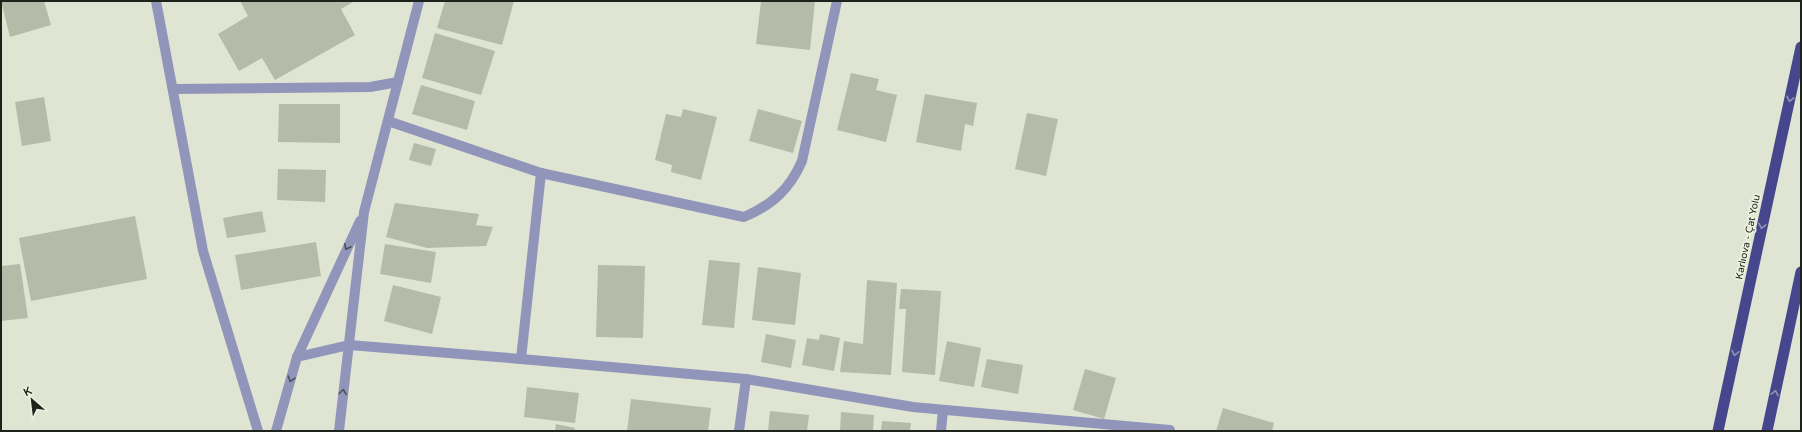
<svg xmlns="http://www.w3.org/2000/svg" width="1802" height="432" viewBox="0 0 1802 432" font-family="'Varela Round',sans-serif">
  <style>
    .building { fill: #b5bba9 }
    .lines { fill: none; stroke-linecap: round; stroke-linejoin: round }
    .minor { stroke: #9195ba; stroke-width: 10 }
    .tertiary { stroke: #9195ba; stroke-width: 10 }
    .trunk { stroke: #46468c; stroke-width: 11 }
    .oneway { stroke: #9193b2 }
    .oneway2 { stroke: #4d4f5b }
    .labels { text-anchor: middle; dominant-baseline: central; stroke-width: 3.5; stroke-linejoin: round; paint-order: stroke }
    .street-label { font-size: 10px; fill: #1f211b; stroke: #edf2e0 }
  </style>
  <rect width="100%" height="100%" fill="#e0e5d3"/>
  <!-- building -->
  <g class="building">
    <polygon points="1,1 44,1 51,25 10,37"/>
    <polygon points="240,1 355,1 341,9 355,35 275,80 262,58 239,71 218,34 248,16"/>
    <polygon points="445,1 514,1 502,45 437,28"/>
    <polygon points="761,1 815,1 810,50 756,44"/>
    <polygon points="435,33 495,51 481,95 422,78"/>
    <polygon points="851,73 879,79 876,90 897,95 886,142 837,130"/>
    <polygon points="421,85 475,101 467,130 412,114"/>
    <polygon points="925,94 977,103 973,126 965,124 961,151 916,142"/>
    <polygon points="44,97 51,141 22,146 15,102"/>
    <polygon points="279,104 340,104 340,143 278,142"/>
    <polygon points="683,109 717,117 701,180 671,172 672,165 655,160 666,114 681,117"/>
    <polygon points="758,109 802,121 793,153 749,141"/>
    <polygon points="1027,113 1058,119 1046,176 1015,169"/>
    <polygon points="414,143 436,149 431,166 409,160"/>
    <polygon points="278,169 326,170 325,202 277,200"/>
    <polygon points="395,203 479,214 476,225 493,227 486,246 427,248 386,237"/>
    <polygon points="262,211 266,232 227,238 223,218"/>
    <polygon points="135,216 147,279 31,301 19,238"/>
    <polygon points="316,242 321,276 241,290 235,255"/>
    <polygon points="385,244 436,252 431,283 380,274"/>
    <polygon points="709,260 740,263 734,328 702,325"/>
    <polygon points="20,264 28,318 1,321 1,266"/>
    <polygon points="598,265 645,266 643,338 596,337"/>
    <polygon points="758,267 801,273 795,325 752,320"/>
    <polygon points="867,280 897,283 891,375 840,372 844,341 863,344"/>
    <polygon points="393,285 441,297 432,334 384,321"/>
    <polygon points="901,289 941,291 935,375 902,372 906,309 899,309"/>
    <polygon points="766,334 796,340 791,368 761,362"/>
    <polygon points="820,334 840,338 834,371 802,365 807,338 819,340"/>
    <polygon points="947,341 981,348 974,387 939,381"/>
    <polygon points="987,359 1023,365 1018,394 981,387"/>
    <polygon points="1085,369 1116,378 1104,419 1073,410"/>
    <polygon points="527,387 579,393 575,423 524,417"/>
    <polygon points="631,399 711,408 708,431 627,431"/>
    <polygon points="1223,408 1274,423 1272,431 1216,431"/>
    <polygon points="770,411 809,415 807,431 768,431"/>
    <polygon points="841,412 874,415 873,431 840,431"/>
    <polygon points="882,421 911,423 910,431 881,431"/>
    <polygon points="556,424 575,428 574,431 555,431"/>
  </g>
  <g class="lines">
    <!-- minor -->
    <g class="minor">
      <polyline points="156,1 203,251 258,431"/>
      <polyline points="173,89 370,87 398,82"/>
      <path d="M388,121l153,52 203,44c28,-12 46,-28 58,-56l35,-160"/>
      <polyline points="297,357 349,345 521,359 746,379 913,407 1170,430"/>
      <polyline points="521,359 541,173"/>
      <polyline points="739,431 746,379"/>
      <polyline points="941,431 943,410"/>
    </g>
    <!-- tertiary -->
    <g class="tertiary">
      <polyline points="276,431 297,357 360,221"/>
      <polyline points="339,431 364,212 419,1"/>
    </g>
    <!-- trunk -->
    <g class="trunk">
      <polyline points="1718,431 1801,47"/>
      <polyline points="1767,431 1801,272"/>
    </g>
  </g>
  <!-- one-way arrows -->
  <defs><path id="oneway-chevron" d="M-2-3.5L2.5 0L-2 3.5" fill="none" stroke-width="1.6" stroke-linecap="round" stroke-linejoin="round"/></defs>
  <g class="oneway">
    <use href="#oneway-chevron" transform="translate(1790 99) rotate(102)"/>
    <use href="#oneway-chevron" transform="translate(1762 226) rotate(102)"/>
    <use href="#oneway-chevron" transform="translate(1735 353) rotate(102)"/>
    <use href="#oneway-chevron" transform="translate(1775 393) rotate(-78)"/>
  </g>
  <g class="oneway2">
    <use href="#oneway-chevron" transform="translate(347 247) rotate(115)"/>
    <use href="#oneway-chevron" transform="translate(291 379) rotate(106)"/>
    <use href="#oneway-chevron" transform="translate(343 392) rotate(-83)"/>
  </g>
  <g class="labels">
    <!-- street labels -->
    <g class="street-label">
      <text transform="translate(1748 237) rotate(-78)">Karlıova - Çat Yolu</text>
    </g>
  </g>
  <!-- border -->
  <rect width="1802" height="432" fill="none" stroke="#1f211b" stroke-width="4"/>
  <!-- north arrow -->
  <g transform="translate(32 400) rotate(332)" stroke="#edf2e0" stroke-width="3" paint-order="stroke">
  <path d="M0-3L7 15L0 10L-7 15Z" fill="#1f211b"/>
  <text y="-6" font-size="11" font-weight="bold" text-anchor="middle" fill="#1f211b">K</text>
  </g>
</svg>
